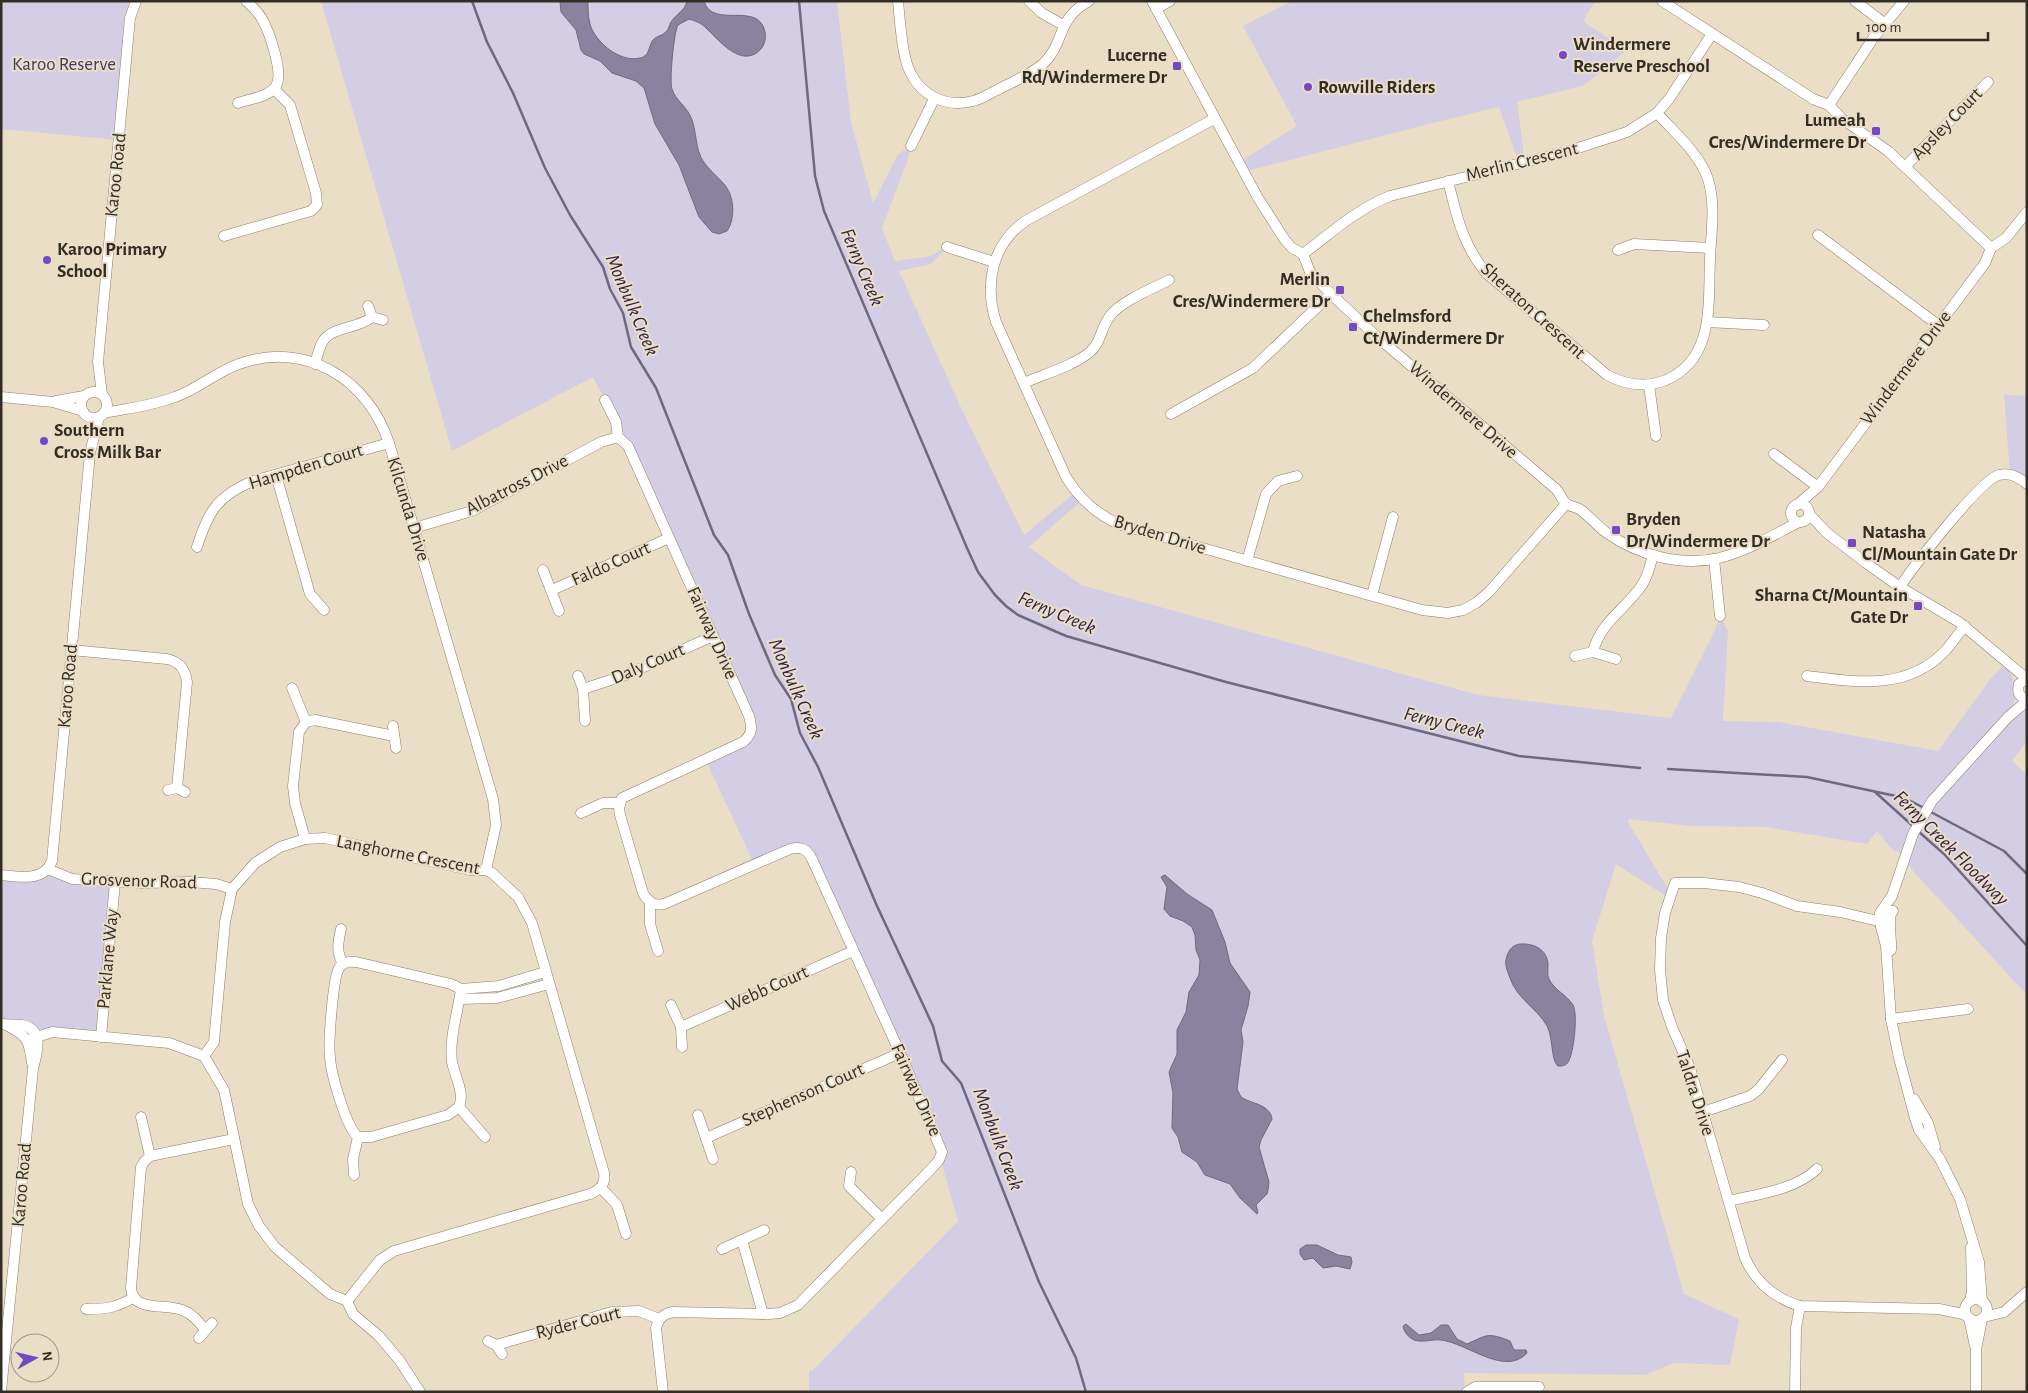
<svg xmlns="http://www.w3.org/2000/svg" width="2028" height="1393" viewBox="0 0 2028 1393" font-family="'Alegreya Sans',sans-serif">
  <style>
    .green { fill: #d3cee3 }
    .water { fill: #8983a0; stroke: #6f6a7b }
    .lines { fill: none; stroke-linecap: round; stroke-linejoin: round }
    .stream { stroke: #6f6a7b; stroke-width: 2.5 }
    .minor-casing { stroke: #8b7f6a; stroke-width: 11 }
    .minor { stroke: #fff; stroke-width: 10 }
    .poi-dot { fill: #734ac3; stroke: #ebdec7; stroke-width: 2 }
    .labels { text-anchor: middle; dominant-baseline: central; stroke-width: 4; stroke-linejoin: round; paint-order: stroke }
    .poi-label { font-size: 19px; font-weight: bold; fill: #332e25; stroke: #ebdec7; text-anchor: start }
    .park-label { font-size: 19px; fill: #433863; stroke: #ebdec7 }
    .street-label { font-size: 19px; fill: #332e25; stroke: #ebdec7 }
    .water-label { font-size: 20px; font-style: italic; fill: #2e214a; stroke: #ebdec7 }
  </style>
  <rect width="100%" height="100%" fill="#ebdec7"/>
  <!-- green -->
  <g class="green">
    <polygon points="1,1 128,1 130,18 119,140 1,129"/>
    <polygon points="321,1 837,1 851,122 873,203 898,154 911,146 907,162 882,228 895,261 931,256 947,247 931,264 899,271 963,412 1024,535 1076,492 1082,500 1029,547 1081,585 1478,695 1671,718 1714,632 1720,616 1728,631 1723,721 1779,722 1938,751 1991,678 2006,663 2018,691 2009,716 2027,701 2027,741 2012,761 2027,775 2027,995 1913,871 1901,854 1891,848 1877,831 1867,844 1765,827 1691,826 1629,819 1628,822 1671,894 1669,898 1616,864 1592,941 1604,1016 1684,1294 1739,1319 1730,1365 1674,1363 1645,1375 1464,1373 1465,1392 809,1392 809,1371 812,1371 958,1221 940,1158 942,1152 802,848 754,864 710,769 706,759 743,742 751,730 605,400 593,377 452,451"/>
    <polygon points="1291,1 1595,1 1583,21 1626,50 1608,67 1582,86 1517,102 1525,162 1519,163 1499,107 1433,123 1243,172 1238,163 1297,126 1243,26"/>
    <polygon points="2004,395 2027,396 2027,484 2010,474"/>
    <polygon points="44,872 115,882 101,1037 34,1031 1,1024 1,875"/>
  </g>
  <!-- water -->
  <g class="water">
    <path d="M560,1h28c0,8 0,15 2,23 5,18 30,39 50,34 10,-2 8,-11 13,-18 3,-4 9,-4 13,-8 3,-3 3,-7 5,-10 5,-8 14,-11 16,-21h17c8,29 55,-1 61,31 1,6 0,13 -5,18 -19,19 -42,-11 -54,-22 -5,-5 -10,-7 -17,-9l-11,6c-4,6 -9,57 -6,64 3,11 16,18 20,31 5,14 3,28 11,41 6,9 14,15 21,23 10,11 12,34 3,47l-8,3 -7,-2 -13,-15 -20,-52 -24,-41 -11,-36 -8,-7 -24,-8 -12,-12 -16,-7 -3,-4 -5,-20 -15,-18z"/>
    <path d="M1165,875l22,19 25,16 13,32 5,21 20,29 -2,14 -7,24 2,12 -6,47 4,8c10,7 29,7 31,22l-11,21 -2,7 10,35 -1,8 -1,4 -11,11 2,7 -1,2 -17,-16 -10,-14 -25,-9 -8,-13 -15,-10 -4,-15 -6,-9 1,-35 -4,-21 8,-18v-24l9,-18 3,-20 10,-17 1,-15 -4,-10 -1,-15 -3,-8 -9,-6 -13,-5 -6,-7 3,-22 -6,-10z"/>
    <path d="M1520,944c13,-1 27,5 28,20 0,5 -1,11 1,15 5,11 18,16 24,26 5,8 1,49 -5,57 -2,4 -6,4 -10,4 -7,-5 -5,-29 -11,-40 -10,-18 -30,-27 -37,-48 -3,-8 -6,-14 -3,-22 2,-7 6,-11 13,-12z"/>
    <polygon points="1306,1245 1317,1245 1338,1255 1351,1257 1352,1262 1350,1269 1336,1266 1323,1268 1313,1258 1304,1260 1300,1254 1300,1249"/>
    <path d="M1406,1324l13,11 12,-2 10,-8h7l9,14 10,5c20,-9 20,-12 43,-3l4,9h12l1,3c-22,24 -60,-10 -86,-13 -9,-1 -18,3 -27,0 -6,-3 -10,-8 -11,-14z"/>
  </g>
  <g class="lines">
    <!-- stream -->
    <g class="stream">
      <polyline points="472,1 487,42 513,93 545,168 570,215 603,267 610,289 623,313 631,347 656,388 714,535 728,555 749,614 775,675 791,699 800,733 818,767 877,906 933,1026 942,1061 961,1083 1039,1282 1076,1358 1086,1392"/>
      <polyline points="799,1 815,176 824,211 967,548 978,572 995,595 1006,606 1018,615 1066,636 1226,682 1519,756 1640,768"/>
      <polyline points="1668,769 1807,777 1905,798 1924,808"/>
      <polyline points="1875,792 1914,827"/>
      <polyline points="1929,811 2004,851 2027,874"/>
      <polyline points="1918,831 1944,854 2027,946"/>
    </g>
    <!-- minor casing -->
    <g class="minor-casing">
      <g id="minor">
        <path d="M898,1c2,20 3,41 8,60 9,31 36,48 67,40 9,-2 16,-7 24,-11 15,-8 33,-15 46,-26 23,-22 12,-44 46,-63"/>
        <polyline points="1029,1 1042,13 1063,25"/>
        <path d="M1152,1l106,197 27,42 7,8 11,6 7,18 21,22 45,42 180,153c4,4 6,12 11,15 4,3 10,3 14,6 9,7 16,16 26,23 31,22 74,34 112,25 29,-7 54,-23 80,-36"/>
        <polyline points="1662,1 1813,99 1829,105 1841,118 1888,151 1991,248"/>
        <polyline points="1855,1 1884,23"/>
        <polyline points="1156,9 1170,1"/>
        <path d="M238,103c11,-4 31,-6 38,-17 8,-13 -7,-55 -14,-67 -4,-7 -10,-13 -16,-18"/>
        <polyline points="1829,105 1874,37 1904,1"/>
        <path d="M1214,119l-187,101c-35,23 -43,64 -31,102l70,155c14,23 31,38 55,48l301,85 26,3 15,-3 13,-7 13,-11 77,-88"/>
        <polyline points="911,146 934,99"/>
        <polyline points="1906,166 1988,82"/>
        <path d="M1448,181c9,36 14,62 38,92l121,102c19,10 39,13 59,5 49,-21 42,-77 44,-121 1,-26 6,-54 -2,-80 -9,-26 -33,-46 -51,-66"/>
        <polyline points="1818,235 1938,325"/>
        <polyline points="224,236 311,211 317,205 316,193 290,105 274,89"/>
        <polyline points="947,247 994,262"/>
        <polyline points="1618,250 1634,244 1710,248"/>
        <path d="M1303,254c28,-21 54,-45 87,-58l179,-45 58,-19 30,-19 12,-14 43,-65"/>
        <polyline points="368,306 372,317 383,320"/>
        <polyline points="1707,322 1764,325"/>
        <path d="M315,364c2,-8 4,-16 8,-23 10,-15 35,-12 49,-24"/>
        <path d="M1024,383c20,-9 49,-17 66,-31 11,-9 11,-25 20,-36 11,-15 42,-27 59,-36"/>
        <polyline points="1649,385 1656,436"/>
        <circle cx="94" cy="405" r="13"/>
        <polyline points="102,394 98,362 130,18 136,1"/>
        <polyline points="1,397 53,402 83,411"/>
        <path d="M605,400l11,22 2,15 10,9 121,270c3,11 4,18 -6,26l-121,56 -3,10 1,7 23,78c5,9 11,13 21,11l126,-55c11,-3 17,0 22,10l88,194 42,99 -3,8 -7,8 -134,137 -18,8 -11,1 -96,-2c-10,2 -14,6 -17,16l7,64"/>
        <polyline points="56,401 84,396"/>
        <path d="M104,413c24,-5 48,-7 71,-16 23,-8 41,-25 64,-33 66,-24 129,15 150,79l104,356 3,26 -10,45"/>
        <polyline points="1171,414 1253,368 1331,294"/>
        <polyline points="1774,454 1818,487"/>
        <polyline points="276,475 310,594 324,610"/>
        <circle cx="1800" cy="513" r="9"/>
        <polyline points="1797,505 1818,487 1985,263 1991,248 2006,238 2027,212"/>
        <polyline points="1809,514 1827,533 1866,563 1900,587 1959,622 2027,679"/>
        <polyline points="414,528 472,511 601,442 618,437"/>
        <path d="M197,547c11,-35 20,-51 56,-66l136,-38"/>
        <polyline points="1714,559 1720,616"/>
        <polyline points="1247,561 1266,494 1278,481 1297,476"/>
        <polyline points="543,570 559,611"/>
        <path d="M1900,587c12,-19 81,-108 99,-112 11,-3 20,2 28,9"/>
        <polyline points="552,590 669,538"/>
        <polyline points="1372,595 1393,517"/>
        <path d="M71,650l96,9c13,3 18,10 20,23l-10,106"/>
        <path d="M1593,652c7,-30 33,-43 49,-67 6,-9 8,-19 11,-30"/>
        <polyline points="1575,656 1593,652 1616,659"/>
        <polyline points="578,676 583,689 585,721"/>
        <path d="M1807,676c49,6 100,15 138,-25 7,-8 13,-17 20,-25"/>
        <path d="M2027,679l-8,5c-2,8 0,13 8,15"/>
        <polyline points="292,688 306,722"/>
        <polyline points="583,689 626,675 713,636"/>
        <polyline points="393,726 396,748"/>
        <polyline points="168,790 177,788 185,792"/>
        <polyline points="581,813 603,803 620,803"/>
        <polyline points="305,839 295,803 293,786 299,732 306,722 315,720 394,736"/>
        <polyline points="48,869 72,879 143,883 190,882 216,884 232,889"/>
        <path d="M1,875c18,2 43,7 51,-14l38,-408 9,-36"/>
        <polyline points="650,902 650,924 658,951"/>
        <path d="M1893,911l-9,7 -10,2 -34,-8 -43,-6 -35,-13 -23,-6 -35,-4h-29l-10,30 -4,25 -1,32 3,30 9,27 18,41 55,190c11,25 29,40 55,48l139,3 24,5 5,3"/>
        <path d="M341,929c-3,13 -5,23 2,35"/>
        <path d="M1891,950c1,-12 -4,-29 1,-39"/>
        <path d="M461,989c-3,23 -12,49 -9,73 3,15 13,31 7,45l-11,8 -77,22h-13c-12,-10 -27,-63 -28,-80 -2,-13 3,-79 9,-89 4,-6 9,-7 17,-6l95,22 10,5 38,-3 46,-14"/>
        <polyline points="460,999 497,998 549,984"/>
        <polyline points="671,1005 681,1027 682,1047"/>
        <polyline points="1891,1019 1968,1009"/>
        <path d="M1,1024c7,1 14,0 21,1 23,5 15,27 11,44l-32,322"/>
        <path d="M8,1026c20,10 21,15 24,37"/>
        <polyline points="681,1027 853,951"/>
        <polyline points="101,1037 115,882"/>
        <polyline points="28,1040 52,1032 169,1043 204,1056 224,1090 248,1204 259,1226 275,1247 330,1294 347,1301 353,1314 379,1336 400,1361 420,1392"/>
        <path d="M204,1056l10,-14 11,-120 7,-33 23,-26 25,-16 25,-8 20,-1 145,32h16l6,3 26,24 14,26 72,250c2,11 -4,17 -14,21l-196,57 -14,9 -33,41"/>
        <polyline points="1914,1099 1928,1123 1935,1147"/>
        <polyline points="459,1107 485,1137"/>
        <polyline points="1703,1112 1750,1096 1758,1090 1782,1060"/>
        <polyline points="698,1115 713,1159"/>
        <polyline points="141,1117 150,1156"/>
        <polyline points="706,1138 900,1053"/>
        <polyline points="851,1172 849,1186 882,1219"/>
        <polyline points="354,1175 353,1159 358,1137"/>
        <polyline points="601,1188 617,1205 626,1234"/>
        <path d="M1729,1201c29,-7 66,-11 88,-32"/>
        <polyline points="742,1240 763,1314"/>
        <polyline points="722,1249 764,1230"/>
        <circle cx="1976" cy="1310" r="11"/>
        <polyline points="1970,1301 1972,1292 1971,1247"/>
        <polyline points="1982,1302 1979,1262 1960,1199 1940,1159 1919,1130 1915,1118 1899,1058 1891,1019 1886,946 1880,923 1880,913 1892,896 1913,834 1932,801 2008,717 2027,701"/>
        <path d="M86,1309c21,0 29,-1 47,-11"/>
        <polyline points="1984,1317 2004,1312 2027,1292"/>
        <polyline points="1969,1318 1975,1346"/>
        <path d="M205,1330c-6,-8 -12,-16 -23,-20 -17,-7 -49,3 -51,-22l10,-121 3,-5 6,-6 84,-17"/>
        <polyline points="199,1338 212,1323"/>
        <polyline points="488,1341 496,1345 502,1354"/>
        <polyline points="496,1345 612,1312 639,1311 659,1319"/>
        <polyline points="1467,1392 1475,1387 1539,1387"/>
        <polyline points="1795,1392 1796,1328 1800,1306"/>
        <polyline points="1976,1392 1976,1350 1982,1319"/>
      </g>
    </g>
    <!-- minor -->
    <use href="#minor" class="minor"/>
  </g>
  <!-- markers -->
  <g class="poi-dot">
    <circle cx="1563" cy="55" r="5"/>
    <rect x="1172" y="61" width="10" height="10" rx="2.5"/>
    <circle cx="1308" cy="87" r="5"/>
    <rect x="1871" y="126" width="10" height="10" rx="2.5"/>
    <circle cx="47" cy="260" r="5"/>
    <rect x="1335" y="285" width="10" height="10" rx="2.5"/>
    <rect x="1348" y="322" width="10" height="10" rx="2.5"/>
    <circle cx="44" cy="441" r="5"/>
    <rect x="1611" y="525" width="10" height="10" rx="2.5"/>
    <rect x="1847" y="538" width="10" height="10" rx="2.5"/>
    <rect x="1913" y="601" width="10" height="10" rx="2.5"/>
  </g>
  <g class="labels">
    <!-- poi labels -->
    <g class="poi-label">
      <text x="1573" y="44">Windermere<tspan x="1573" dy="22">Reserve Preschool</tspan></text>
      <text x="1167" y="55" text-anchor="end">Lucerne<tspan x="1167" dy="22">Rd/Windermere Dr</tspan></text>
      <text x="1318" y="87">Rowville Riders</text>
      <text x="1866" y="120" text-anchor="end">Lumeah<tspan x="1866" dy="22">Cres/Windermere Dr</tspan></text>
      <text x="57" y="249">Karoo Primary<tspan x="57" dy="22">School</tspan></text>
      <text x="1330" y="279" text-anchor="end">Merlin<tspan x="1330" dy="22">Cres/Windermere Dr</tspan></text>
      <text x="1363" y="316">Chelmsford<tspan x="1363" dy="22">Ct/Windermere Dr</tspan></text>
      <text x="54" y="430">Southern<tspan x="54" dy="22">Cross Milk Bar</tspan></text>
      <text x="1626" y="519">Bryden<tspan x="1626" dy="22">Dr/Windermere Dr</tspan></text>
      <text x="1862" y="532">Natasha<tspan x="1862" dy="22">Cl/Mountain Gate Dr</tspan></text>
      <text x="1908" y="595" text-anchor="end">Sharna Ct/Mountain<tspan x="1908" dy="22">Gate Dr</tspan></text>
    </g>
    <!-- park labels -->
    <g class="park-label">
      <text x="64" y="64">Karoo Reserve</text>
    </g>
    <!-- street labels -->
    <g class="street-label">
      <text transform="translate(1947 124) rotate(-46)">Apsley Court</text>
      <text transform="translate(1522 162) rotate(-14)">Merlin Crescent</text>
      <text transform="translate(116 175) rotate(-84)">Karoo Road</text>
      <text transform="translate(1533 311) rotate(42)">Sheraton Crescent</text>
      <text transform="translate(1906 368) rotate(-53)">Windermere Drive</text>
      <text transform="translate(1463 410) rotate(41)">Windermere Drive</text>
      <text transform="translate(306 467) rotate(-17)">Hampden Court</text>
      <text transform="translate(517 485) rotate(-27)">Albatross Drive</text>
      <text transform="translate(408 509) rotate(73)">Kilcunda Drive</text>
      <text transform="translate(1160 535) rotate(17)">Bryden Drive</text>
      <text transform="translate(611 564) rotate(-24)">Faldo Court</text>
      <text transform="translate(712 633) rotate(66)">Fairway Drive</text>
      <text transform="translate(648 664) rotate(-23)">Daly Court</text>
      <text transform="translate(68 686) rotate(-85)">Karoo Road</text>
      <text transform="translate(408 855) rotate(11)">Langhorne Crescent</text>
      <text transform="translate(139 881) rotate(2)">Grosvenor Road</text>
      <text transform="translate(108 959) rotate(-85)">Parklane Way</text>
      <text transform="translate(767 989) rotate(-24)">Webb Court</text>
      <text transform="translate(916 1090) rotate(66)">Fairway Drive</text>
      <text transform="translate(1695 1093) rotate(72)">Taldra Drive</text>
      <text transform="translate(803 1095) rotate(-24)">Stephenson Court</text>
      <text transform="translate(22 1185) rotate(-85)">Karoo Road</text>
      <text transform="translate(578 1323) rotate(-14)">Ryder Court</text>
    </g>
    <!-- water labels -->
    <g class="water-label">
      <text transform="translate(862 267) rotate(67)">Ferny Creek</text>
      <text transform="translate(632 305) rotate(67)">Monbulk Creek</text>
      <text transform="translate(1057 613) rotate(23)">Ferny Creek</text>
      <text transform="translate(796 689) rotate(66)">Monbulk Creek</text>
      <text transform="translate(1444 723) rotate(14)">Ferny Creek</text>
      <text transform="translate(1951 848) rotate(45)">Ferny Creek Floodway</text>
      <text transform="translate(998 1139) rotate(69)">Monbulk Creek</text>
    </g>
  </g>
  <!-- border -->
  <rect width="2028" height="1393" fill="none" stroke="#332e25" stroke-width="5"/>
  <!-- north arrow -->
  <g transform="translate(35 1358) rotate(82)"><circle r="24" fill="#ebdec7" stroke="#a19886"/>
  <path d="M0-4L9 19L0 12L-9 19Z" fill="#734ac3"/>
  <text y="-8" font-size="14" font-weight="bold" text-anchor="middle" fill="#332e25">N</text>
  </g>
  <!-- scale -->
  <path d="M1858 32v8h130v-8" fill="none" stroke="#332e25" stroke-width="2.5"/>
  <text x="1866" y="32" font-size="15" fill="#332e25" stroke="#ebdec7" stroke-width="4" paint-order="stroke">100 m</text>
</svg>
